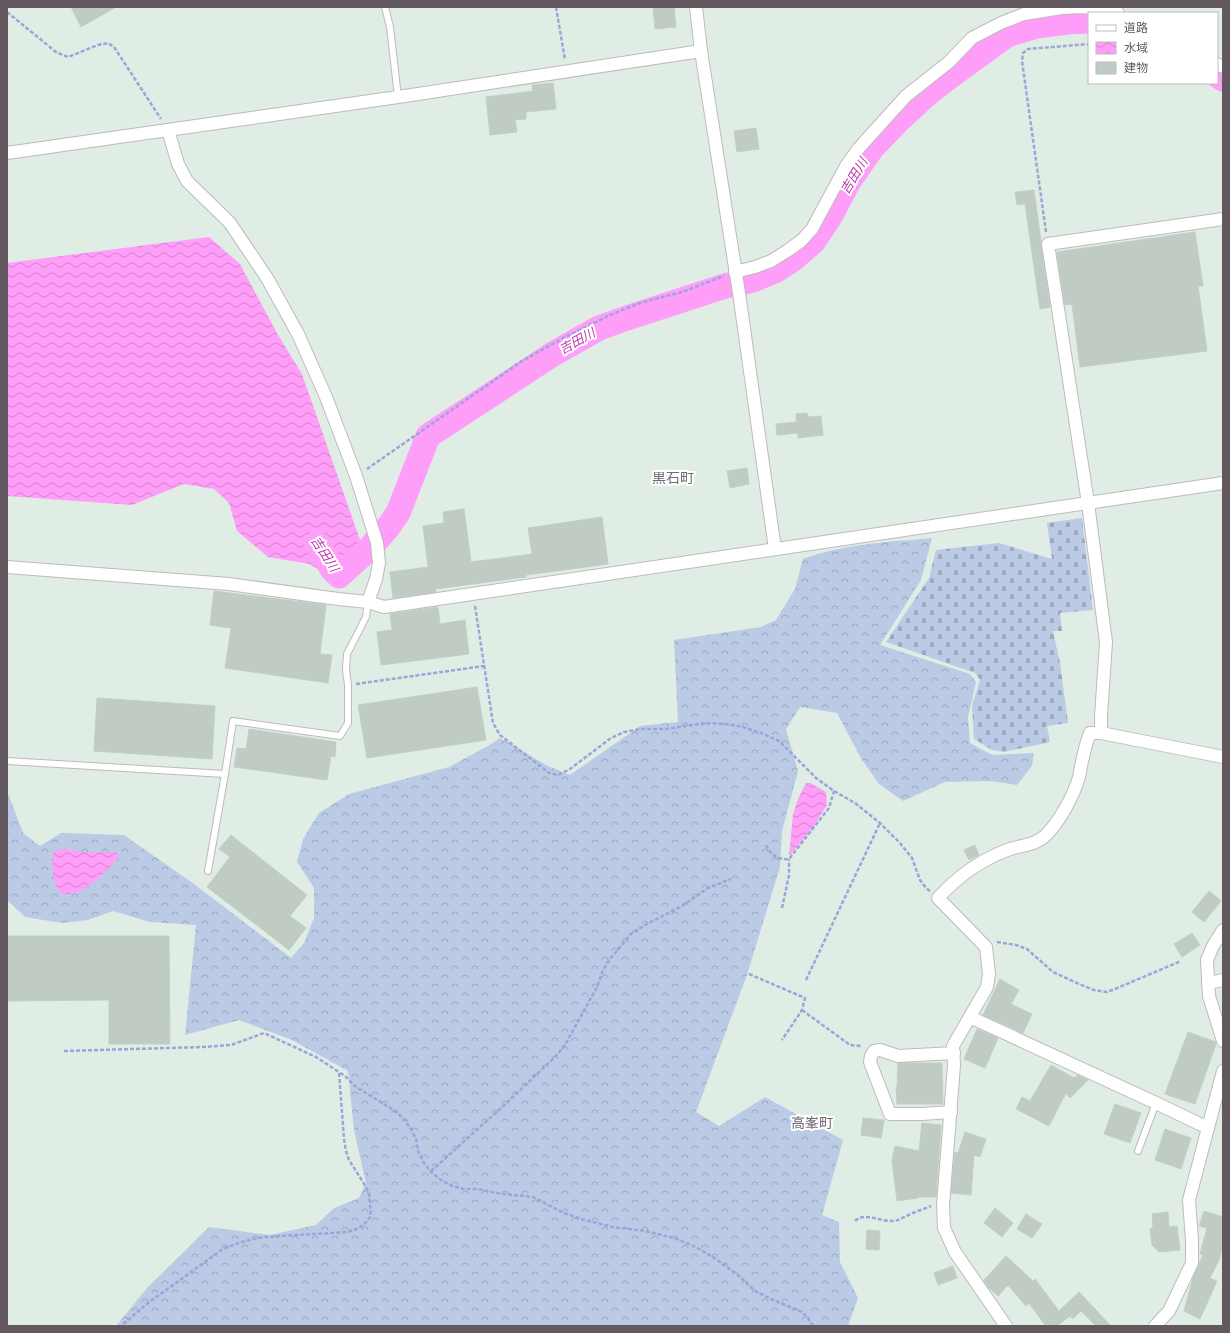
<svg xmlns="http://www.w3.org/2000/svg" width="1230" height="1333" viewBox="0 0 1230 1333" font-family="Karla,'Noto Sans JP',sans-serif">
  <style>
    .forest { fill: url(#forest-crowns) }
    .cemetery { fill: url(#cemetery-stones) }
    .water { fill: url(#water-waves) }
    .lines { fill: none; stroke-linecap: round; stroke-linejoin: round }
    .river { stroke: #ff9ef9; stroke-width: 25 }
    .building { fill: #bfcbc3; stroke: #bed2c4 }
    .lane-casing { stroke: #c0b8be; stroke-width: 8 }
    .street-casing { stroke: #c0b8be; stroke-width: 14 }
    .path { stroke: #9da4d9; stroke-width: 2.5; stroke-dasharray: 4 2; stroke-linecap: butt }
    .lane { stroke: #fff; stroke-width: 6 }
    .street { stroke: #fff; stroke-width: 12 }
    .labels { text-anchor: middle; dominant-baseline: central; stroke-width: 4; stroke-linejoin: round; paint-order: stroke }
    .water-label { font-size: 13px; font-style: italic; fill: #be39ab; stroke: #fff }
    .quarter-label { font-size: 14px; fill: #746a73; stroke: #fff }
  </style>
  <defs>
    <pattern id="forest-crowns" width="20" height="18" patternUnits="userSpaceOnUse"><rect width="20" height="18" fill="#bbcbe6"/><path d="M2 6a3 3 0 1 1 6 0M12 15a3 3 0 1 1 6 0" fill="none" stroke="#9ba8be"/></pattern>
    <pattern id="cemetery-stones" width="16" height="16" patternUnits="userSpaceOnUse"><rect width="16" height="16" fill="#bbcbe6"/><path d="M2 7V4a2 2 0 0 1 4 0v3zM10 15v-3a2 2 0 0 1 4 0v3z" fill="#9ba8be"/></pattern>
    <pattern id="water-waves" width="16" height="10" patternUnits="userSpaceOnUse"><rect width="16" height="10" fill="#ff9ef9"/><path d="M0 5q4-4 8 0t8 0" fill="none" stroke="#d284cd"/></pattern>
  </defs>
  <rect width="100%" height="100%" fill="#e0ede5"/>
  <!-- forest -->
  <path class="forest" d="M932,538l-11,42 -41,65 90,29 6,8 -8,35 2,26 22,12 42,-2 -2,13 -15,19 -26,-4 -46,1 -42,19 -24,-17 -17,-24 -25,-47 -37,-6 -14,22 12,42 -16,60 -2,36 -33,108 -51,137 23,14 46,-29 78,43 -21,75 17,7 1,40 18,36 -10,28h-732l32,-39 61,-60 61,8 46,-10 18,-17 25,-10 7,-15 -12,-53 -6,-59 -56,-31 -53,-20 -54,15 11,-110 -46,-3 -37,-11 -25,9 -26,3 -37,-6 -18,-17v-109l16,42 17,13 21,-13 63,2 70,49 97,74 13,-15 10,-25v-30l-17,-26 6,-23 16,-26 30,-19 100,-27 39,-21 12,-8 48,28 22,9 70,-49 38,-4 -4,-82 87,-13 15,-7 19,-31 8,-30c41,-15 85,-17 129,-21z"/>
  <!-- cemetery -->
  <polygon class="cemetery" points="1082,518 1093,610 1060,613 1062,631 1053,631 1060,663 1068,723 1047,726 1050,742 1004,752 992,750 974,739 972,706 980,680 975,673 886,642 929,578 936,550 999,543 1052,559 1047,523"/>
  <!-- water -->
  <g class="water">
    <polygon points="209,237 240,264 278,335 302,374 361,543 329,577 310,564 268,557 237,531 229,503 214,489 184,484 132,505 7,496 7,263"/>
    <polygon points="806,783 811,783 826,792 827,805 812,829 789,856 793,814 798,799"/>
    <path d="M66,849l18,3h31l3,2 1,3c-15,16 -34,40 -58,37 -9,-12 -9,-26 -8,-40l4,-4z"/>
  </g>
  <g class="lines">
    <!-- river -->
    <g class="river">
      <polyline points="1217,75 1223,79"/>
      <polyline points="317,543 332,569 339,576 370,548 389,526 398,513 428,436 553,354 599,328 627,318 725,286 753,280 775,271 792,260 813,242 830,217 849,181 872,148 898,121 925,96 948,78 1007,35 1020,31 1037,26 1068,22 1089,21"/>
    </g>
  </g>
  <!-- building -->
  <g class="building">
    <polygon points="71,7 116,7 81,27"/>
    <polygon points="653,7 674,7 676,27 655,29"/>
    <polygon points="553,83 556,109 526,112 526,119 515,120 517,132 490,135 486,97 533,91 532,85"/>
    <polygon points="756,128 759,149 737,152 734,131"/>
    <polygon points="1034,190 1041,241 1041,245 1050,307 1040,309 1025,204 1017,205 1015,192"/>
    <polygon points="1195,232 1203,286 1198,286 1207,351 1080,367 1072,304 1065,305 1057,252"/>
    <polygon points="807,413 808,417 821,416 823,435 798,438 798,433 777,435 776,424 796,422 796,414"/>
    <polygon points="747,468 749,484 730,488 727,471"/>
    <polygon points="464,509 471,562 532,554 528,528 602,517 608,564 526,575 526,577 436,589 436,592 393,598 390,572 428,567 423,526 444,523 443,512"/>
    <polygon points="214,591 326,605 320,654 332,655 328,683 225,668 231,628 210,625"/>
    <polygon points="438,607 440,624 465,620 469,654 381,665 377,632 392,630 390,614"/>
    <polygon points="477,687 486,740 367,758 358,705"/>
    <polygon points="97,698 215,706 212,759 94,751"/>
    <polygon points="249,729 336,742 335,757 331,756 327,780 234,767 237,748 246,749"/>
    <polygon points="231,835 307,895 290,916 306,928 289,950 207,887 230,857 219,849"/>
    <polygon points="975,845 979,855 969,860 964,850"/>
    <polygon points="1209,891 1221,901 1204,922 1192,912"/>
    <polygon points="1192,933 1200,945 1182,957 1174,944"/>
    <polygon points="7,936 169,936 170,1044 109,1044 109,1000 7,1001"/>
    <polygon points="1000,979 1019,990 1011,1004 1032,1014 1023,1033 983,1015"/>
    <polygon points="977,1029 998,1038 985,1068 964,1059"/>
    <polygon points="1188,1032 1216,1042 1216,1044 1195,1104 1165,1094"/>
    <polygon points="898,1063 942,1063 943,1104 897,1104 896,1087 897,1087"/>
    <polygon points="1051,1065 1074,1078 1078,1075 1088,1080 1070,1098 1066,1093 1049,1126 1016,1109 1022,1097 1030,1101"/>
    <polygon points="1115,1104 1141,1113 1130,1143 1104,1134"/>
    <polygon points="863,1118 884,1120 881,1138 861,1135"/>
    <polygon points="922,1123 941,1125 936,1197 918,1197 918,1198 897,1201 892,1160 895,1146 919,1151"/>
    <polygon points="1165,1129 1191,1138 1181,1169 1155,1160"/>
    <polygon points="965,1132 986,1139 980,1157 974,1155 971,1195 951,1193 955,1152 958,1153"/>
    <polygon points="995,1208 1013,1223 1002,1237 984,1223"/>
    <polygon points="1204,1211 1223,1217 1223,1244 1219,1260 1210,1278 1217,1281 1200,1319 1184,1311 1193,1278 1203,1255 1200,1254 1207,1228 1199,1226"/>
    <polygon points="1168,1212 1169,1227 1177,1226 1180,1250 1159,1252 1152,1245 1150,1229 1153,1228 1152,1214"/>
    <polygon points="1026,1214 1042,1224 1032,1238 1017,1229"/>
    <polygon points="867,1230 880,1231 879,1250 866,1249"/>
    <polygon points="1006,1256 1033,1281 1035,1279 1059,1311 1079,1292 1111,1326 1096,1326 1081,1311 1073,1319 1070,1316 1057,1326 1043,1326 1045,1325 1029,1303 1026,1306 1008,1285 998,1296 988,1287 984,1280"/>
    <polygon points="953,1266 957,1278 938,1285 934,1273"/>
  </g>
  <g class="lines">
    <!-- lane casing -->
    <g class="lane-casing">
      <g id="lane">
        <polyline points="385,7 390,27 398,97"/>
        <polyline points="7,761 225,774 233,721 340,736 348,723 348,685 346,670 347,654 366,617 368,602"/>
        <polyline points="208,871 225,774"/>
        <polyline points="1138,1151 1156,1103"/>
      </g>
    </g>
    <!-- street casing -->
    <g class="street-casing">
      <g id="street">
        <polyline points="696,7 701,51 739,293 775,549"/>
        <polyline points="1217,64 1223,67"/>
        <polyline points="168,130 178,164 187,181 230,223 267,278 298,334 326,397 356,476 377,543 379,563 376,579 368,602"/>
        <polyline points="7,153 398,97 701,51"/>
        <polyline points="735,272 755,267 771,261 787,251 801,241 812,229 846,166 859,148 906,96 949,62 972,38 1001,23 1024,14 1062,8 1082,7 1104,9 1118,13"/>
        <polyline points="7,567 229,584 338,599 368,602 384,607 1223,483"/>
        <polyline points="1101,733 1101,716 1106,642 1088,503 1048,244 1223,219"/>
        <polyline points="1223,930 1213,946 1207,960 1209,996 1223,1041"/>
        <polyline points="1208,983 1223,980"/>
        <polyline points="970,1017 1156,1103 1208,1128"/>
        <polyline points="951,1112 922,1114 890,1114 870,1062 871,1056 874,1051 880,1050 898,1056 954,1053"/>
        <path d="M1006,1326l-51,-74 -11,-24 -1,-23 11,-140 -1,-19 34,-59 2,-13 -3,-27 -48,-49c20,-22 44,-39 72,-49 13,-4 26,-4 36,-14 14,-14 28,-40 33,-58 3,-16 5,-29 11,-44h11l122,24"/>
        <polyline points="1155,1326 1169,1311 1192,1263 1192,1240 1189,1200 1223,1071"/>
      </g>
    </g>
    <!-- path -->
    <g class="path">
      <polyline points="556,7 565,60"/>
      <polyline points="7,12 56,52 68,57 98,45 108,43 114,47 161,119"/>
      <polyline points="1046,232 1022,61 1023,53 1028,49 1089,44"/>
      <polyline points="367,469 522,361 567,336 610,315 640,303 682,292 724,276"/>
      <polyline points="475,606 493,723 500,735 549,773 558,775 570,769 611,738 624,732 641,729 666,729 706,723 727,724 743,727 761,733 779,741 816,778 834,791 855,803 880,823 900,843 912,858 920,880 926,888 930,891"/>
      <polyline points="356,684 484,666"/>
      <path d="M766,845c5,10 11,15 23,14l40,-51 5,-17"/>
      <polyline points="782,908 789,875 789,859"/>
      <polyline points="997,942 1016,945 1027,949 1053,972 1079,984 1094,990 1107,992 1115,989 1181,961"/>
      <polyline points="749,974 805,998 802,1010 782,1040"/>
      <polyline points="806,980 880,823"/>
      <polyline points="802,1010 850,1045 862,1046"/>
      <path d="M64,1051l139,-4 28,-2 33,-12 52,24 23,15 5,67 2,12 3,9 14,22 6,11 2,23c-7,10 -12,13 -24,16l-82,5c-15,2 -28,6 -42,12l-75,54 -27,23"/>
      <polyline points="340,1073 344,1075 356,1087 392,1109 403,1118 411,1129 416,1139 418,1151 424,1163 432,1173 441,1180 452,1186 464,1189 478,1189 496,1193 533,1197 564,1213 581,1219 613,1227 645,1231 674,1238 696,1247 716,1259 738,1275 755,1291 771,1299 802,1312 808,1318 813,1326"/>
      <polyline points="431,1171 499,1110 554,1058 565,1045 597,987 603,970 610,959 631,934 645,925 682,906 708,888 731,879"/>
      <path d="M855,1221c9,-9 24,0 36,0 8,0 12,-4 20,-7 6,-3 13,-5 20,-8"/>
    </g>
    <!-- lane -->
    <use href="#lane" class="lane"/>
    <!-- street -->
    <use href="#street" class="street"/>
  </g>
  <g class="labels">
    <!-- water labels -->
    <g class="water-label">
      <text transform="translate(854 176) rotate(-58)">吉田川</text>
      <text transform="translate(577 341) rotate(-29)">吉田川</text>
      <text transform="translate(325 554) rotate(57)">吉田川</text>
    </g>
    <!-- quarter labels -->
    <g class="quarter-label">
      <text x="673" y="478">黒石町</text>
      <text x="812" y="1123">高峯町</text>
    </g>
  </g>
  <!-- border -->
  <rect width="1230" height="1333" fill="none" stroke="#625960" stroke-width="16"/>
  <!-- legend -->
  <rect x="1088" y="12" width="130" height="72" fill="#ffffff" stroke="#c0bdbf"/>
  <rect x="1096" y="25" width="20" height="6" fill="#ffffff" stroke="#c0bdbf"/>
  <text x="1124" y="32" font-size="12" fill="#625960">道路</text>
  <rect x="1096" y="42" width="20" height="12" fill="url(#water-waves)" stroke="#c0bdbf"/>
  <text x="1124" y="52" font-size="12" fill="#625960">水域</text>
  <rect x="1096" y="62" width="20" height="12" fill="#bfcbc3" stroke="#c0bdbf"/>
  <text x="1124" y="72" font-size="12" fill="#625960">建物</text>
</svg>
